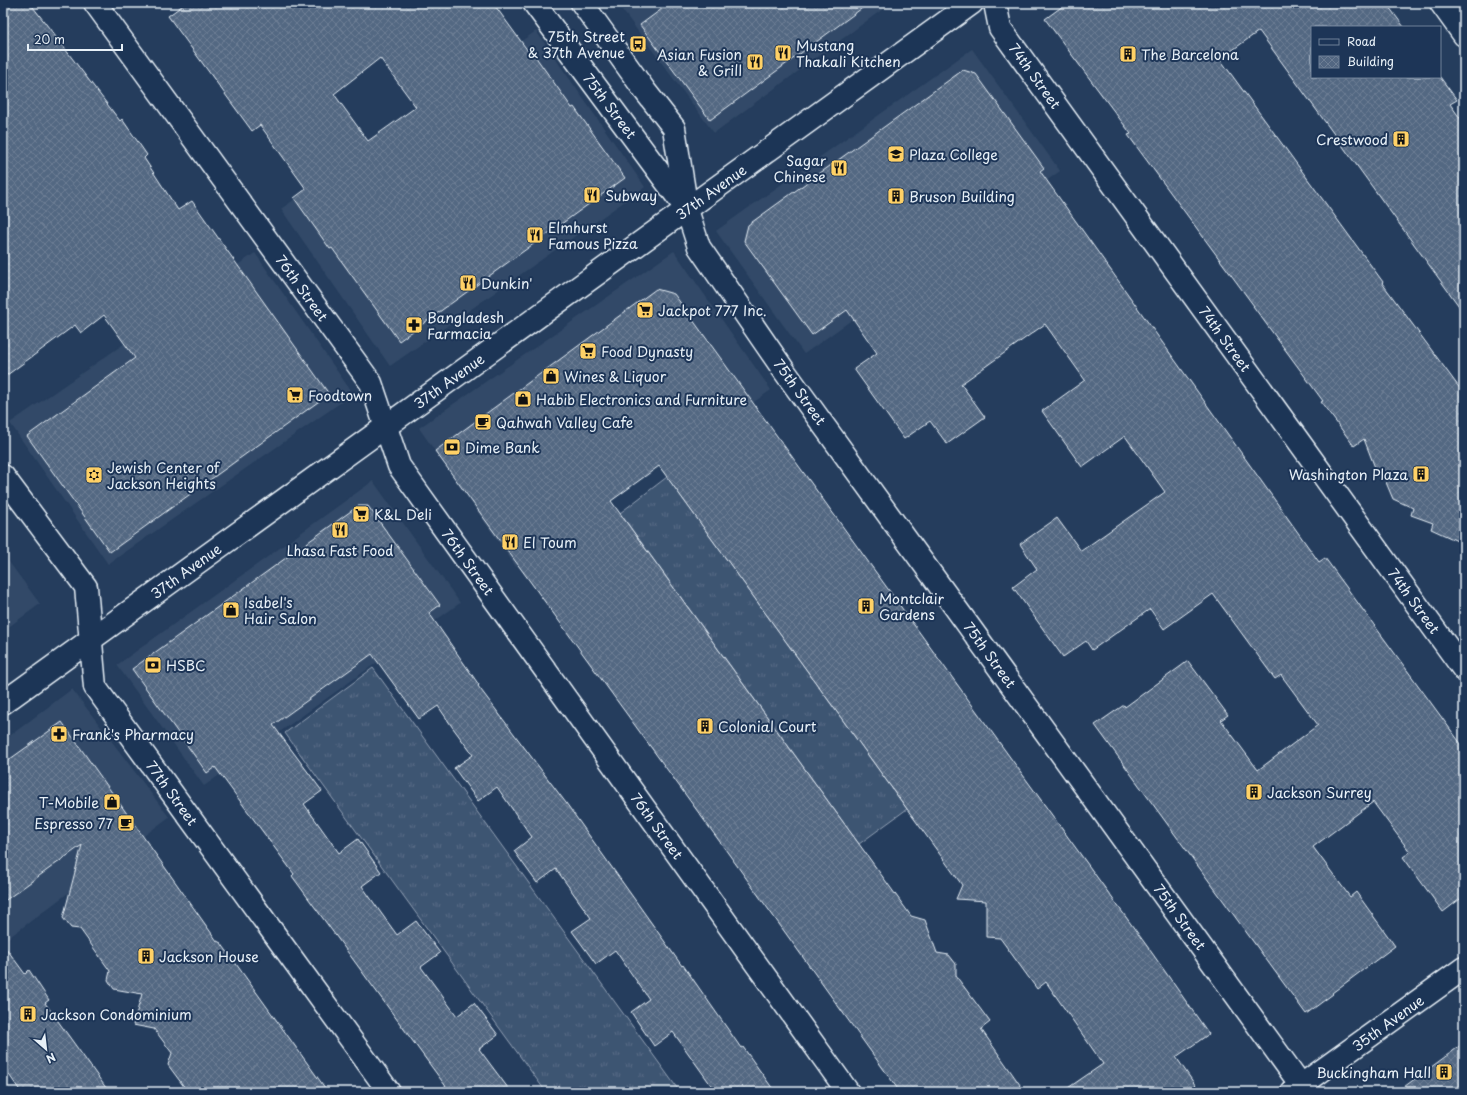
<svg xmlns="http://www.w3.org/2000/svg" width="1467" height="1095" viewBox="0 0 1467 1095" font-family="'Playpen Sans',sans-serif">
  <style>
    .built { fill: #334a68 }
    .grass { fill: url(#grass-tufts); stroke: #93a2b5 }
    .building { fill: url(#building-cross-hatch); stroke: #e8f1f8; fill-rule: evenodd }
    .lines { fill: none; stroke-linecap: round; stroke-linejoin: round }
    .street-casing { stroke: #e8f1f8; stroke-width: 25 }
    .street { stroke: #1d3557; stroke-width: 22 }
    .labels { text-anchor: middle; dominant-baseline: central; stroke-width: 4; stroke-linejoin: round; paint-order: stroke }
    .poi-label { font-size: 14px; fill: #e8f1f8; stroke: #1d3557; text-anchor: start }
    .street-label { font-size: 14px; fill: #e8f1f8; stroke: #1d3557 }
  </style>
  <defs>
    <pattern id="grass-tufts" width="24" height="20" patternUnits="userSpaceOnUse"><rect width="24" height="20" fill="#3e5472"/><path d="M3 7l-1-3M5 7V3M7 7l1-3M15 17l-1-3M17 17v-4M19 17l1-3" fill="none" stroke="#5a6d87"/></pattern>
    <pattern id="building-cross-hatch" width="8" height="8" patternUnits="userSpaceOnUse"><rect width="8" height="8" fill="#536782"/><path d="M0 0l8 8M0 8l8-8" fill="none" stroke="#6c7d94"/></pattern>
  </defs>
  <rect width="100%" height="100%" fill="#253d5d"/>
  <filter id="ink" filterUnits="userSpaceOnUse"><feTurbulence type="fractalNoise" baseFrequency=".025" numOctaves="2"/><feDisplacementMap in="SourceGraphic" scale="8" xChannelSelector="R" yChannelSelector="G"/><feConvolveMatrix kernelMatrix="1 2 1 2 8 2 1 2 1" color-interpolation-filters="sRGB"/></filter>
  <g filter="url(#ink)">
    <!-- built -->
    <g class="built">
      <polygon points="617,3 891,3 714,133"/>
      <polygon points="536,31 645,187 390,366 281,209"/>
      <polygon points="972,49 1060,171 804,354 716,231"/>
      <polygon points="674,251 771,390 516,567 419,428"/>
      <polygon points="255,253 353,394 108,564 10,423"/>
      <polygon points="373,481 460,603 204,786 117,665"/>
      <polygon points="3,554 40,604 3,631"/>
      <polygon points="72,689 169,817 3,942 3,741"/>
    </g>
    <!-- grass -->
    <g class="grass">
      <polygon points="667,477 907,809 859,844 620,513"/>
      <polygon points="373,668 680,1092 546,1092 285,733"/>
    </g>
    <!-- building -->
    <g class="building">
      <polygon points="3,3 30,3 120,121 122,119 147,155 144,158 178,210 192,201 329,394 110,552 27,436 135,358 104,315 81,333 75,325 3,378"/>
      <path d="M186,3h307l35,48 2,-2 42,59 2,-1 51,71 -226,163 -67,-93 -2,1 -36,-51 12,-9 -46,-64 -8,6 -84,-115zM380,58l36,49 -48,34 -34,-47z"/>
      <polygon points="670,3 869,3 710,120 640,25"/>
      <polygon points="1067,3 1386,3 1404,27 1312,27 1312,77 1440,77 1457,100 1450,104 1464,124 1464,313 1259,31 1220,59 1383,282 1382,283 1464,394 1464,544 1431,529 1433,523 1411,515 1413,508 1393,499 1385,480 1379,478 1364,439 1354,446 1321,402 1323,401 1253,306 1254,306 1128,135 1131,134 1045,19"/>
      <polygon points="963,70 976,74 1044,168 1040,171 1319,562 1325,558 1464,748 1464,896 1443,912 1403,857 1410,852 1373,802 1313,847 1350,897 1356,892 1395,946 1332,993 1333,994 1306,1014 1095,725 1124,705 1125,707 1188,661 1228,715 1221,720 1258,770 1318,725 1281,675 1275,679 1213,594 1164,629 1150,609 1092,650 1086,641 1063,657 1013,587 1037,569 1020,544 1057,518 1081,551 1165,492 1125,436 1082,467 1042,411 1085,380 1045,324 961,384 985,417 947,444 930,421 904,439 854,369 877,353 847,310 812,335 744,241 748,225"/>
      <polygon points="656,289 674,294 1152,953 1209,1034 1176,1057 1200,1092 1062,1092 1103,1064 1046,982 1037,989 1000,938 986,937 986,901 956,899 962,885 659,466 611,501 911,916 925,920 937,953 949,955 956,964 956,976 990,1022 981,1029 1025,1092 900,1092 720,842 435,451"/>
      <polygon points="358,506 368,506 440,605 429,613 479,685 478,686 566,803 682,966 683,965 741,1048 743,1047 775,1092 716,1092 673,1032 654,1046 631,1012 649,999 615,950 596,964 572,931 591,918 556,869 537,883 514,851 532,837 517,816 497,787 478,801 454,768 473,755 453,728 438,706 419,719 372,654 273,725 322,791 304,804 339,853 358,839 381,872 362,886 381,913 397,935 416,921 440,953 421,967 457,1016 474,1003 498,1035 479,1049 511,1092 450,1092 292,876 294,874 215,767 207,773 132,669"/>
      <polygon points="62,722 217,941 221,943 328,1092 188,1092 168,1065 172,1053 154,1029 133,1025 142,994 114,989 108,980 110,971 80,929 71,928 63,918 82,845 3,902 3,764"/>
      <polygon points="3,944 25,974 29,970 49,1000 45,1003 109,1092 21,1092 3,1066"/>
      <polygon points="1464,1043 1464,1092 1397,1092"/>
    </g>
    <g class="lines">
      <!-- street casing -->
      <g class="street-casing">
        <g id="street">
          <polyline points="95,3 371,383 399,466 848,1092"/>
          <polyline points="534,3 685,207"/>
          <polyline points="582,3 645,91 674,128 687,210 699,247 785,372 1306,1092"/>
          <polyline points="995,3 1000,28 1464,670"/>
          <polyline points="1441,3 1464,35"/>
          <polyline points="3,476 86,587 95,687 389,1092"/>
          <polyline points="3,703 972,3"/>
          <polyline points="1292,1092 1464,968"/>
        </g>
      </g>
      <!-- street -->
      <use href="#street" class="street"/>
    </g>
  </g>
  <!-- icons -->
  <defs>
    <g id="bus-square" transform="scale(0.9)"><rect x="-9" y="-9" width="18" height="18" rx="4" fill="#ffd166" stroke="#1d3557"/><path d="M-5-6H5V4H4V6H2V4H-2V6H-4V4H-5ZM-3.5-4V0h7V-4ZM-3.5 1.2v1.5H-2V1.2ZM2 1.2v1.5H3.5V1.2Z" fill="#111"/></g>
    <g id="restaurant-square" transform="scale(0.9)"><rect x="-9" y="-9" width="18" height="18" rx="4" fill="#ffd166" stroke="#1d3557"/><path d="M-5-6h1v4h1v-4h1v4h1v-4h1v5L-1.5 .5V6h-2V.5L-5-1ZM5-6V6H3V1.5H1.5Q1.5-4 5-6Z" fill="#111"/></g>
    <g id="building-square" transform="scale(0.9)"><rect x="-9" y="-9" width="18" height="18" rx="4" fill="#ffd166" stroke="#1d3557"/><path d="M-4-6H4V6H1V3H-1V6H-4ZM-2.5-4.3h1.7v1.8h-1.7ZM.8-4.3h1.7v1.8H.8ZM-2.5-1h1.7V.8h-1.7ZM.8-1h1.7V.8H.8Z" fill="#111"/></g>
    <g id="school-square" transform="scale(0.9)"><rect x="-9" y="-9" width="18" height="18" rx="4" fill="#ffd166" stroke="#1d3557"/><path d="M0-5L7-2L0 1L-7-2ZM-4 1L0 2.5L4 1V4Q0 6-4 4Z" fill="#111"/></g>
    <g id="supermarket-square" transform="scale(0.9)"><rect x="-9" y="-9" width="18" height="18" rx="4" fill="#ffd166" stroke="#1d3557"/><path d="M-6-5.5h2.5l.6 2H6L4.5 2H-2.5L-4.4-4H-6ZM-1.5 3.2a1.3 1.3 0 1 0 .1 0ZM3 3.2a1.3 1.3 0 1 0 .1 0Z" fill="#111"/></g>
    <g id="pharmacy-square" transform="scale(0.9)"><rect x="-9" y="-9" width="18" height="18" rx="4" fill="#ffd166" stroke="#1d3557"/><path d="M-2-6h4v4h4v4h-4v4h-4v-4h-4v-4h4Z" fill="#111"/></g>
    <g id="shop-square" transform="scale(0.9)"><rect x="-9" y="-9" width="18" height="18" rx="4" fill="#ffd166" stroke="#1d3557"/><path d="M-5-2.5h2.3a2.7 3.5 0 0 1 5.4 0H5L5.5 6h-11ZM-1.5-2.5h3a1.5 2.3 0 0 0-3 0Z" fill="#111"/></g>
    <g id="cafe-square" transform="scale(0.9)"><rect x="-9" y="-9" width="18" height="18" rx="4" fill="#ffd166" stroke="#1d3557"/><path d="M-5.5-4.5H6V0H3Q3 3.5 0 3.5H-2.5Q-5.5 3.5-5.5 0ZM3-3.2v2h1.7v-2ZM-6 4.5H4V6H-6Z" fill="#111"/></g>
    <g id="bank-square" transform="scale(0.9)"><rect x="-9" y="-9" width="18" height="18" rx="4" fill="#ffd166" stroke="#1d3557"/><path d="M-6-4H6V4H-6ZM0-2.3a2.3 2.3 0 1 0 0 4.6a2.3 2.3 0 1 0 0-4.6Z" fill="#111"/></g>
    <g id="synagogue-square" transform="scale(0.9)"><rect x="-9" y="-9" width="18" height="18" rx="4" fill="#ffd166" stroke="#1d3557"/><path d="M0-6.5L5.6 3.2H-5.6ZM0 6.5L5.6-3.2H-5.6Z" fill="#111"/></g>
  </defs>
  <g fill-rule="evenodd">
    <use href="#bus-square" x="638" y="44"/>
    <use href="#restaurant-square" x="783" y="53"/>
    <use href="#building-square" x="1128" y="54"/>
    <use href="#restaurant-square" x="755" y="62"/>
    <use href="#building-square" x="1401" y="139"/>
    <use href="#school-square" x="896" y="154"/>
    <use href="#restaurant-square" x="839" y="168"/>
    <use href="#restaurant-square" x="592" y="195"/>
    <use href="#building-square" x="896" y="196"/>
    <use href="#restaurant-square" x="535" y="235"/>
    <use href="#restaurant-square" x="468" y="283"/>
    <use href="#supermarket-square" x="645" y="310"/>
    <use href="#pharmacy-square" x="414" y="325"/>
    <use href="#supermarket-square" x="588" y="351"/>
    <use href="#shop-square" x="551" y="376"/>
    <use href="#supermarket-square" x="295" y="395"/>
    <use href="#shop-square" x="523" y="399"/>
    <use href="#cafe-square" x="483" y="422"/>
    <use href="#bank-square" x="452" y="447"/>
    <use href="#building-square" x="1421" y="474"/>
    <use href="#synagogue-square" x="94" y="475"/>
    <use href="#supermarket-square" x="361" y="514"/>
    <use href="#restaurant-square" x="340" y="530"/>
    <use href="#restaurant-square" x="510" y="542"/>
    <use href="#building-square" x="866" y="606"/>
    <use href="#shop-square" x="231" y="610"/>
    <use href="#bank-square" x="153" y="665"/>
    <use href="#building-square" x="705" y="726"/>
    <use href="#pharmacy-square" x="59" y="734"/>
    <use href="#building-square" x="1254" y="792"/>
    <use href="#shop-square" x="112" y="802"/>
    <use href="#cafe-square" x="126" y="823"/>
    <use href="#building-square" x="146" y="956"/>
    <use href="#building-square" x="28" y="1014"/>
    <use href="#building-square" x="1444" y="1072"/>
  </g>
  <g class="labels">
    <!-- poi labels -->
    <g class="poi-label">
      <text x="625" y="36" text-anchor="end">75th Street<tspan x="625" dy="16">&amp; 37th Avenue</tspan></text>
      <text x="796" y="45">Mustang<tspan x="796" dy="16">Thakali Kitchen</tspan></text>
      <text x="742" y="54" text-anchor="end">Asian Fusion<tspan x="742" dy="16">&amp; Grill</tspan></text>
      <text x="1141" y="54">The Barcelona</text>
      <text x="1388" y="139" text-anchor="end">Crestwood</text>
      <text x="909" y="154">Plaza College</text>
      <text x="826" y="160" text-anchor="end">Sagar<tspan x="826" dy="16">Chinese</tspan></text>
      <text x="605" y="195">Subway</text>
      <text x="909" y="196">Bruson Building</text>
      <text x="548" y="227">Elmhurst<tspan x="548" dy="16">Famous Pizza</tspan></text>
      <text x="481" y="283">Dunkin'</text>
      <text x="658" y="310">Jackpot 777 Inc.</text>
      <text x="427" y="317">Bangladesh<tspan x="427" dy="16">Farmacia</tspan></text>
      <text x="601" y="351">Food Dynasty</text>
      <text x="564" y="376">Wines &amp; Liquor</text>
      <text x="308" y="395">Foodtown</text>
      <text x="536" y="399">Habib Electronics and Furniture</text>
      <text x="496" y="422">Qahwah Valley Cafe</text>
      <text x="465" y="447">Dime Bank</text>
      <text x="107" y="467">Jewish Center of<tspan x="107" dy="16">Jackson Heights</tspan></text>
      <text x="1408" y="474" text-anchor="end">Washington Plaza</text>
      <text x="374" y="514">K&amp;L Deli</text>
      <text x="523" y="542">El Toum</text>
      <text x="340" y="550" text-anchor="middle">Lhasa Fast Food</text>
      <text x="879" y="598">Montclair<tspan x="879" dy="16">Gardens</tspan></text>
      <text x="244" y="602">Isabel's<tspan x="244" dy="16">Hair Salon</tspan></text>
      <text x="166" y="665">HSBC</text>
      <text x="718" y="726">Colonial Court</text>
      <text x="72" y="734">Frank's Pharmacy</text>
      <text x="1267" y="792">Jackson Surrey</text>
      <text x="99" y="802" text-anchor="end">T-Mobile</text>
      <text x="113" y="823" text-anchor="end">Espresso 77</text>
      <text x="159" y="956">Jackson House</text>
      <text x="41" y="1014">Jackson Condominium</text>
      <text x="1431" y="1072" text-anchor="end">Buckingham Hall</text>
    </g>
    <!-- street labels -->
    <g class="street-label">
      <text transform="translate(1035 76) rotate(54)">74th Street</text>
      <text transform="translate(610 106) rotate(53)">75th Street</text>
      <text transform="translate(711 192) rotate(-36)">37th Avenue</text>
      <text transform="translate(302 288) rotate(54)">76th Street</text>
      <text transform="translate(1225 339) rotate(54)">74th Street</text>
      <text transform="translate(449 381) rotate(-36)">37th Avenue</text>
      <text transform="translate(800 392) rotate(54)">75th Street</text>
      <text transform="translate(468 562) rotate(54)">76th Street</text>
      <text transform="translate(186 571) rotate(-36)">37th Avenue</text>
      <text transform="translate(1414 601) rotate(54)">74th Street</text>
      <text transform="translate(990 655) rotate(54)">75th Street</text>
      <text transform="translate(172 793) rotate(54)">77th Street</text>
      <text transform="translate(657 826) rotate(54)">76th Street</text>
      <text transform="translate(1180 917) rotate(54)">75th Street</text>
      <text transform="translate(1388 1023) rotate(-36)">35th Avenue</text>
    </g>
  </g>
  <!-- margin -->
  <rect width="1467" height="1095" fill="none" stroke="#1d3557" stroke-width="16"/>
  <rect x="8" y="8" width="1451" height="1079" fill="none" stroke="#e8f1f8" stroke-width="1.5" filter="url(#ink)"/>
  <!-- legend -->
  <rect x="1311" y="26" width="130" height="52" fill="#1d3557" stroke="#6e8097"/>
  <rect x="1319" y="39" width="20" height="6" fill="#1d3557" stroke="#6e8097"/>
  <text x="1347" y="46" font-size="12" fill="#e8f1f8">Road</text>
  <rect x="1319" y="56" width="20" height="12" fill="url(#building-cross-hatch)" stroke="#6e8097"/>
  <text x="1347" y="66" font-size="12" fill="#e8f1f8">Building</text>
  <!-- north arrow -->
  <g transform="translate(46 1049) rotate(152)" stroke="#1d3557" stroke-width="3" paint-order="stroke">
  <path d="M0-3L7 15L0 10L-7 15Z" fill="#e8f1f8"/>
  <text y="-6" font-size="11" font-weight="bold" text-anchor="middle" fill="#e8f1f8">N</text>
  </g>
  <!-- scale -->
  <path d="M28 44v6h94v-6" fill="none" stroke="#e8f1f8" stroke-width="2"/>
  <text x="34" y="44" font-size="12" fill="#e8f1f8" stroke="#1d3557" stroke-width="3" paint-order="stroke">20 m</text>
</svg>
